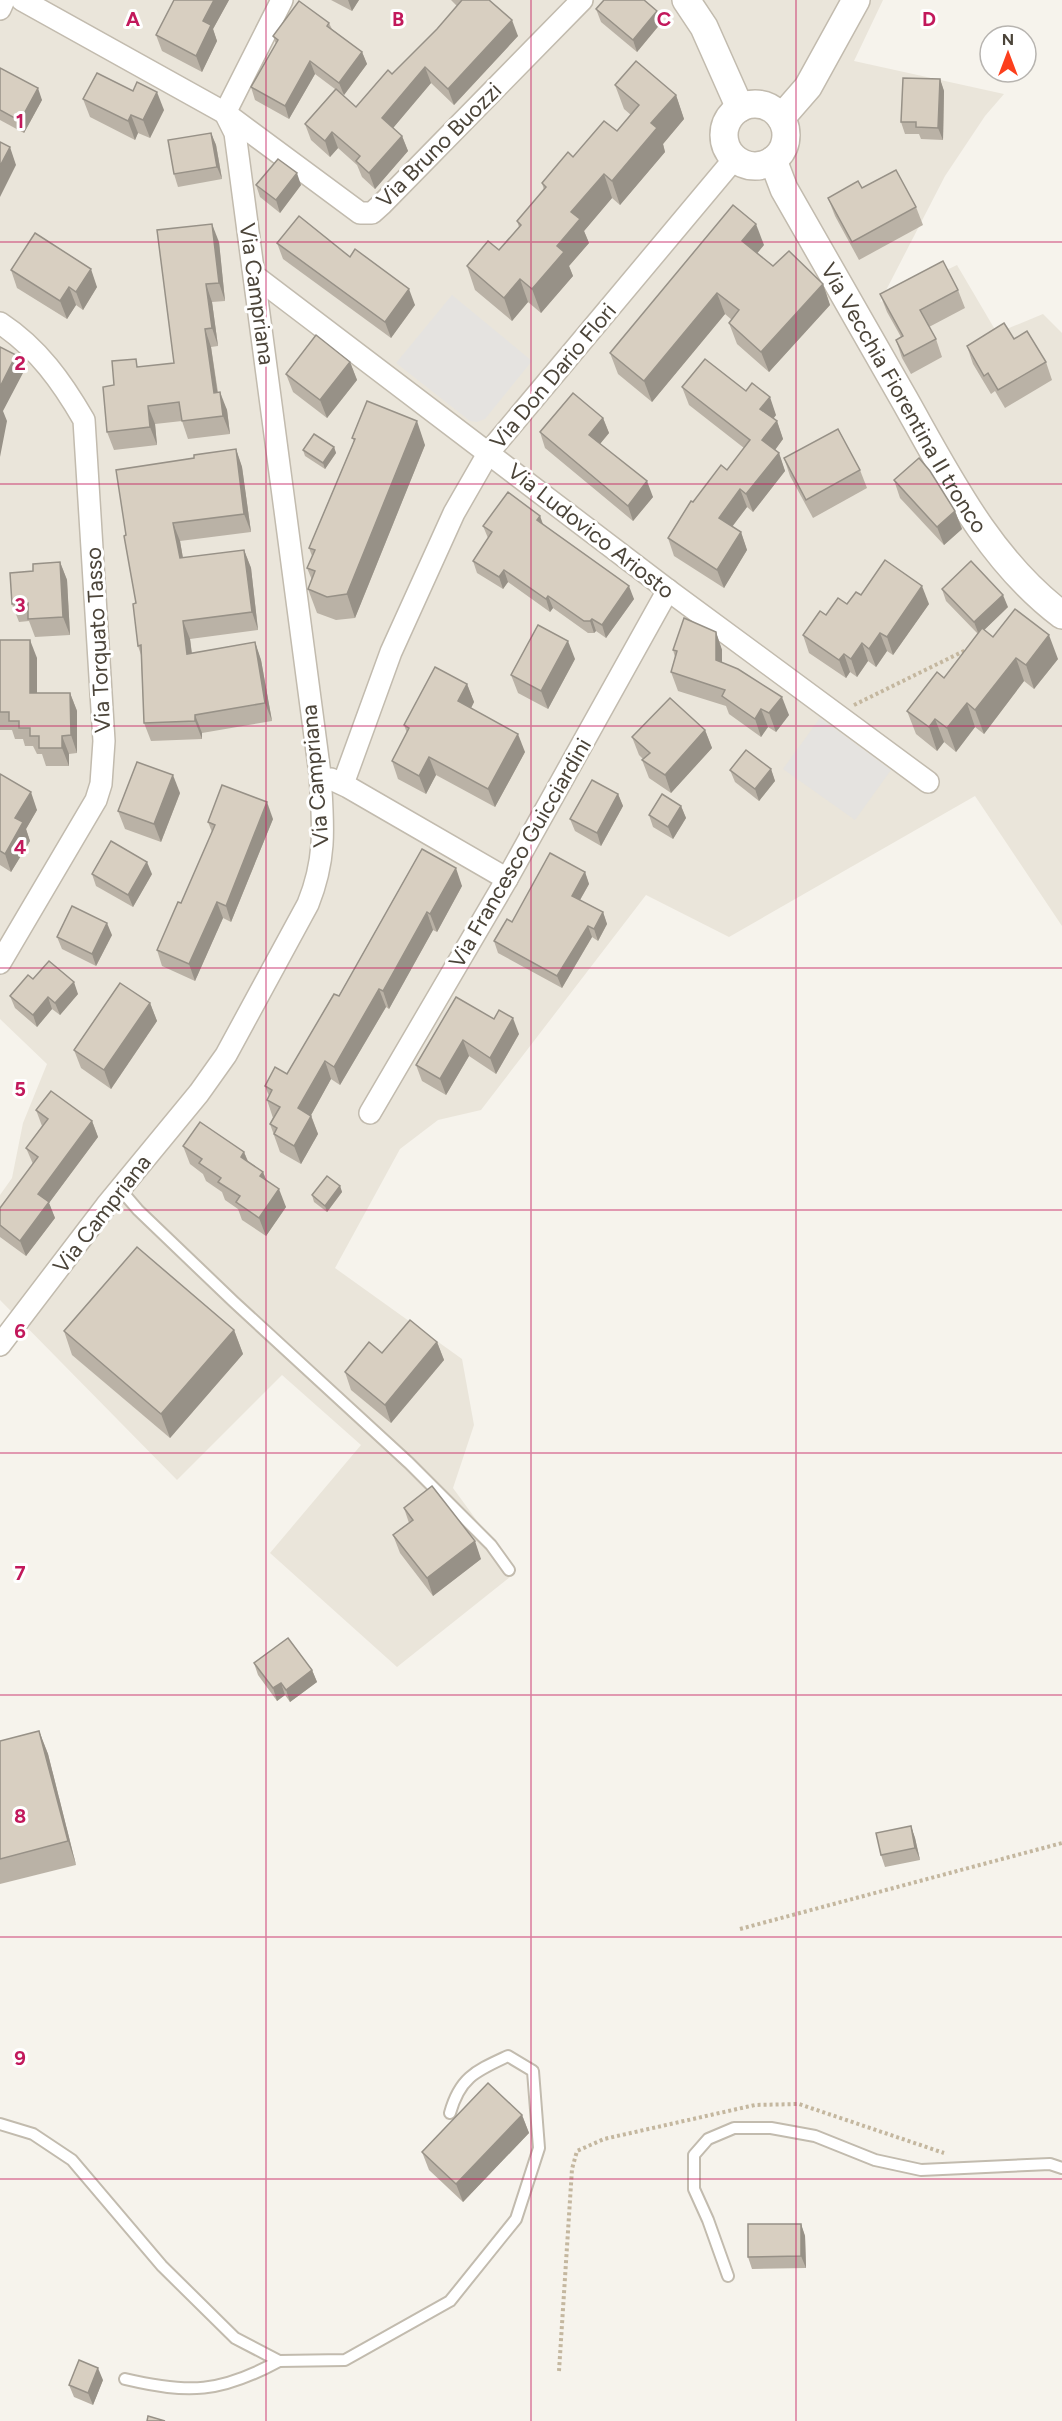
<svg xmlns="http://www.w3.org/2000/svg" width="1062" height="2421" viewBox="0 0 1062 2421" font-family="Figtree,sans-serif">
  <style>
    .residential { fill: #eae5da }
    .parking { fill: #e5e3e0 }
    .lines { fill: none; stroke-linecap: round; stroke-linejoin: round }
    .service-casing { stroke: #c2bbae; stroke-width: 14 }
    .minor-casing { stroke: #c2bbae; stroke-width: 24 }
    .tertiary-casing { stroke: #c2bbae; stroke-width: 30 }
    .path { stroke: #c4b79f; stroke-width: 4; stroke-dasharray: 3 3; stroke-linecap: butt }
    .service { stroke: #fff; stroke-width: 10 }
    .minor { stroke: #fff; stroke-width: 21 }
    .tertiary { stroke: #fff; stroke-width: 27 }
    .wall { fill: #bab2a6 }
    .shaded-wall { fill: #979187 }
    .building { fill: #d8cfc1; stroke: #979187; stroke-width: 1.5 }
    .grid { fill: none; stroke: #c2185b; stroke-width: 1.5; stroke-opacity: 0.55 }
    .labels { text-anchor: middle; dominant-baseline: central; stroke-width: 6; stroke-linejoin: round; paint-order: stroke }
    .street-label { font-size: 22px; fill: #4b4439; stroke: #fff }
    .grid-label { font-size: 20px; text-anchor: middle; font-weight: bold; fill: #c2185b; stroke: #fff; stroke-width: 6; stroke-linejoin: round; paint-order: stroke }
  </style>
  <rect width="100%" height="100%" fill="#f6f3ec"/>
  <!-- residential -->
  <polygon class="residential" points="0,0 883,0 854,61 1004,94 985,116 945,176 880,302 957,265 997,333 1043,314 1062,333 1062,926 975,796 729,937 646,895 481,1110 438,1120 400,1149 335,1268 462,1359 474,1425 453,1488 515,1573 397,1667 270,1553 361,1445 282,1375 177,1480 0,1300 0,1195 12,1178 23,1123 47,1064 0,1019"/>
  <!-- parking -->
  <g class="parking">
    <polygon points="452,295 532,361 485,419 477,422 470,421 396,363"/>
    <polygon points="820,718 891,770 855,820 783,769"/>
  </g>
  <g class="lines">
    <!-- service casing -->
    <g class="service-casing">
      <g id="service">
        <polyline points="120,1189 138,1210 234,1302 409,1463 491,1545 509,1570"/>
        <path d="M0,2124l33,10 39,26 90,106 73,72 44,23 66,-1 105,-59 66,-82 23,-71 -6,-77 -25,-15c-32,15 -48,21 -58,57"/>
        <polyline points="728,2276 708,2220 694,2189 694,2155 708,2139 734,2128 771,2128 815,2136 875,2160 921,2170 1050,2164 1062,2168"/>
        <path d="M125,2379c64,15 95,14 154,-18"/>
      </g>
    </g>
    <!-- minor casing -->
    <g class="minor-casing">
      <g id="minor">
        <polyline points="22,0 225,113 360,213 372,213 382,204 582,0"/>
        <polyline points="0,9 4,0"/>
        <polyline points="225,113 282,0"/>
        <polyline points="255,276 668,590 928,782"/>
        <path d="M0,323c38,25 62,59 84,97l20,321 -3,43 -5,16 -96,163"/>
        <polyline points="331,779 348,787 507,879"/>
        <polyline points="343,784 391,652 454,513 489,452 735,158"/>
        <polyline points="370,1113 507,879 668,590"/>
        <path d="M0,1345l106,-139 93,-113 27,-38 82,-151c19,-47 15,-80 12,-130l-85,-641 -10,-20"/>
      </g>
    </g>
    <!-- tertiary casing -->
    <g class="tertiary-casing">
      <g id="tertiary">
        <polyline points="686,0 704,27 740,108"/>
        <circle cx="755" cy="135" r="31"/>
        <polyline points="781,118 808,87 856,0"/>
        <path id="s1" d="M773,160l11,29c40,70 80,140 120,210 44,78 85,161 158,216"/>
      </g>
    </g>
    <!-- path -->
    <g class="path">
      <polyline points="854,705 968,649"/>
      <polyline points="740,1929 1062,1843"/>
      <polyline points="559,2371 572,2169 577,2151 604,2139 755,2105 799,2104 944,2153"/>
    </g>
    <!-- service -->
    <use href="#service" class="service"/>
    <!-- minor -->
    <use href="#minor" class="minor"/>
    <!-- tertiary -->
    <use href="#tertiary" class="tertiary"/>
  </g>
  <!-- wall -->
  <g class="wall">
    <polygon points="174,0 229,0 213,29 217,41 202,72 162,51 156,35"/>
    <polygon points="331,0 359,0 352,11"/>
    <polygon points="451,0 489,0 518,36 454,105 431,83 393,128 402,136 408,151 375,189 362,177 357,165 338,148 330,157 311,140 305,124 335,89 315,74 289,119 255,100 251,87 276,44 273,36 329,23 332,29 362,52 367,64 344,95 338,91 356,107 392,74 437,29 457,6"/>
    <polygon points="596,9 661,23 637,52 601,22"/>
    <polygon points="0,68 42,100 24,133 0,120"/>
    <polygon points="940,79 944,91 943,140 921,139 919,134 905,134 901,122"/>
    <polygon points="615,85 676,95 684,119 663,144 665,152 620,205 612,198 584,231 589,243 569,266 573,276 541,313 528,302 512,321 475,290 467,266 499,250 519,227 517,221 544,190 542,183 573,157 617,131 631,115 624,109"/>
    <polygon points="83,99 164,110 150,138 138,133 135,140 90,117"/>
    <polygon points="211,133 216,145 222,179 178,187 174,174"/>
    <polygon points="256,185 301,185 280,213 260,197"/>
    <polygon points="862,188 916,207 923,225 859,260 835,216 828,198"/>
    <polygon points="219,242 225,301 212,302 218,346 211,347 218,392 227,410 230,434 188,439 182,421 155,424 157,445 114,450 107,432 139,367 174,363"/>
    <polygon points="277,243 350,257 415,305 391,338 283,259"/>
    <polygon points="764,245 757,253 773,266 823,284 830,305 769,372 737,344 729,323 732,320 725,314 652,402 618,374 610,353"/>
    <polygon points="11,270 97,287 83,310 76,305 67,319 17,288"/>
    <polygon points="958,290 965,308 929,327 936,339 942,357 911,374 902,358 896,340 901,337 887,312 880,294"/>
    <polygon points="1014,339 1046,362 1052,380 1005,408 995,391 991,394 973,364 967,346"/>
    <polygon points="350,362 357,380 327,418 293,392 286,374"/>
    <polygon points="682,387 776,415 773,419 777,421 783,439 775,450 779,453 785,471 753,512 747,507 732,527 741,532 747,550 724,588 674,556 668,538 693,502 727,470 744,448 689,405"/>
    <polygon points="603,418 609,433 600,444 653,497 633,521 545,448 540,432"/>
    <polygon points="352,438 425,445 355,618 336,620 317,613 308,589 312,580 307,568 312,556 309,548 354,441"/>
    <polygon points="334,447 336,453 325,469 305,456 303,450"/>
    <polygon points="236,449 242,467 251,532 180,541 183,558 244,550 251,568 258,630 190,639 192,653 255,642 261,660 272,721 202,733 202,739 151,741 144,723 141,655 138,646 136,603 126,535 194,458"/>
    <polygon points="784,458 860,470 867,488 813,518 790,476"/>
    <polygon points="894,480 955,511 962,529 944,545 900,498"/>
    <polygon points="540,516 543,524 634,599 606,638 596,631 594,633 588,633 553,608 550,612 508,582 503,589 477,573 473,561 488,538 483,526"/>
    <polygon points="60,562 67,580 70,635 35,637 29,621 19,622 12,604 33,571"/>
    <polygon points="942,589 1008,607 984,630 993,637 1058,659 1034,689 1024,681 984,734 975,727 956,752 944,742 937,751 916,734 907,711 944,678 978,634 946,601"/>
    <polygon points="861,595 929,604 893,655 887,651 876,667 868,661 857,677 850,672 846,678 809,653 803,635 826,615"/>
    <polygon points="716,632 722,650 722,663 789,715 776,732 768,727 761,737 729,714 726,706 678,691 671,672 675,657 673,650"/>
    <polygon points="0,640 37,658 37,693 70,693 77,711 77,753 69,754 69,766 46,766 42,754 37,754 33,746 25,746 23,739 15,739 12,730 0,730"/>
    <polygon points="575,659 548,709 518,693 511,675"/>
    <polygon points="467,684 474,702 471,708 525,752 495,807 436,775 426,794 398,779 392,761 407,733 404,725"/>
    <polygon points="705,730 712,748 671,793 649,778 642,760 643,759 639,755 632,737"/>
    <polygon points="771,769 775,781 759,801 735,782 730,770"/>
    <polygon points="0,774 37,810 26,829 30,841 11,872 0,865"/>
    <polygon points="180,793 161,842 125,829 118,811"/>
    <polygon points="618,794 623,806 601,846 575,831 570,819"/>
    <polygon points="681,806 686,818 673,839 653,827 649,815"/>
    <polygon points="273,819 231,922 223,918 195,981 162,966 157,950 181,903 212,832 208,822"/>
    <polygon points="422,849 462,886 437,932 433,930 389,1009 386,1007 340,1085 331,1079 311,1115 318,1134 301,1164 280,1152 270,1124 273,1118 267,1100 269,1096 265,1086 287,1074 339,996"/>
    <polygon points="585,872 589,884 580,900 603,912 607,924 598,941 592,937 562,988 498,953 494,941 512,922"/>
    <polygon points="92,874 152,874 133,907 96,886"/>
    <polygon points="112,935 96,966 62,949 57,937"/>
    <polygon points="33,979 78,994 60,1015 52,1009 37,1027 15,1008 10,996"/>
    <polygon points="150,1003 157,1021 111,1089 81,1068 74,1050"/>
    <polygon points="494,1019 519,1034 496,1074 469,1056 446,1095 422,1081 416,1065"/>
    <polygon points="36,1110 92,1121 98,1137 49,1203 55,1218 26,1256 0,1237 0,1208 33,1164 26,1148 42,1126"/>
    <polygon points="183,1146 244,1152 248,1161 263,1172 266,1180 286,1207 266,1236 242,1220 238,1209 225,1200 222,1192 206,1181 203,1174 190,1164"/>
    <polygon points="340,1186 342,1192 327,1212 314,1202 312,1195"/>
    <polygon points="234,1330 243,1354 170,1438 72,1355 64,1331"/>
    <polygon points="437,1342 444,1360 391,1423 351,1390 345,1372 382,1353"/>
    <polygon points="404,1508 481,1559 433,1596 400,1553 393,1535 409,1523"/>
    <polygon points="254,1663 312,1670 317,1682 290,1702 285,1695 277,1701 258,1675"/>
    <polygon points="39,1731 48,1754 76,1865 0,1884 0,1741"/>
    <polygon points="911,1826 915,1838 920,1860 885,1867 881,1855"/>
    <polygon points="522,2115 529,2133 463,2202 429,2170 422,2152"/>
    <polygon points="801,2224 805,2236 806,2268 752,2269 748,2257"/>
    <polygon points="103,2380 93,2405 74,2397 69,2385"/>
  </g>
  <!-- shaded-wall -->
  <g class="shaded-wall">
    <polygon points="214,0 229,0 213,29 217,41 202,72 196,56 203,21"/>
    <polygon points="348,0 359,0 352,11"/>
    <polygon points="657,11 661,23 637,52 633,40"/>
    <polygon points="512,20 518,36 454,105 448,89"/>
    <polygon points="362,52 367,64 344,95 339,83"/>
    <polygon points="310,61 315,74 289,119 285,106"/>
    <polygon points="425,67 431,83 388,134 382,118"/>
    <polygon points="940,79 944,91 943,140 938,128"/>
    <polygon points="38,88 42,100 24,133 20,121"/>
    <polygon points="157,92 164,110 150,138 143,120"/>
    <polygon points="676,95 684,119 663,144 665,152 620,205 612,181 651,123"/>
    <polygon points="131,115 138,133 135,140 128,121"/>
    <polygon points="332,132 338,148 330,157 325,141"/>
    <polygon points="211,133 216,145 222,179 217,167"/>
    <polygon points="402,136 408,151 375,189 369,173"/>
    <polygon points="10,147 16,165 0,197 0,166"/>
    <polygon points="297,173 301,185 280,213 276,200"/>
    <polygon points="604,174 612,198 584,231 589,243 569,266 573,276 541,313 532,289 557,246 571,212"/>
    <polygon points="212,224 219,242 225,301 219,283"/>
    <polygon points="756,224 764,245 750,262 742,241"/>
    <polygon points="91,269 97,287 83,310 76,292"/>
    <polygon points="520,279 528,302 512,321 504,298"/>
    <polygon points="206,284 212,302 218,346 212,328"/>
    <polygon points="823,284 830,305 769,372 761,352"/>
    <polygon points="69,287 76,305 67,319 60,301"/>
    <polygon points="409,289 415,305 391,338 385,322"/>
    <polygon points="717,293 725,314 652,402 644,381"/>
    <polygon points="205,329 211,347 220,411 214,393"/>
    <polygon points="16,355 23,373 3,411 7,421 0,457 0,387"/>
    <polygon points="350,362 357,380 327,418 320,400"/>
    <polygon points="220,392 227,410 230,434 223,416"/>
    <polygon points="770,397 776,415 767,427 760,409"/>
    <polygon points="148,406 155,424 157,445 150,427"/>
    <polygon points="603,418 609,433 594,451 589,435"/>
    <polygon points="417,421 425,445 355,618 347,594"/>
    <polygon points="777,421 783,439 769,458 762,440"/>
    <polygon points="334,447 336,453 325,469 323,463"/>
    <polygon points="236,449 242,467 251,532 244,514"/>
    <polygon points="779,453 785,471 753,512 746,494"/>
    <polygon points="647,481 653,497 633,521 628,506"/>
    <polygon points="740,489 747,507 725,536 719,518"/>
    <polygon points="955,511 962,529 944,545 937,527"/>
    <polygon points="540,516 544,528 537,520"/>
    <polygon points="173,523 180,541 186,576 180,558"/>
    <polygon points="741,532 747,550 724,588 717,570"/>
    <polygon points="244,550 251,568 258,630 252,612"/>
    <polygon points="60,562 67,580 70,635 63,617"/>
    <polygon points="504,570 508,582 503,589 499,577"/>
    <polygon points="629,586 634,599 606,638 602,625"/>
    <polygon points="922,586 929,604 893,655 887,637"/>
    <polygon points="1003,595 1008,607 979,635 974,622"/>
    <polygon points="548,596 553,608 550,612 546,599"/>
    <polygon points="592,619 596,631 594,633 590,621"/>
    <polygon points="183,621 190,639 194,672 187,654"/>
    <polygon points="716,632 722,650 722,678 716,660"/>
    <polygon points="880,633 887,651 876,667 869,649"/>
    <polygon points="1049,635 1058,659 1034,689 1026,665"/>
    <polygon points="30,640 37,658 37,711 30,693"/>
    <polygon points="568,641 575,659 548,709 541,691"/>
    <polygon points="255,642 261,660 272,721 265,703"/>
    <polygon points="862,643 868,661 857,677 851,659"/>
    <polygon points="844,654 850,672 846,678 839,660"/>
    <polygon points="1016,658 1024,681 984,734 975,710"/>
    <polygon points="467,684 474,702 465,720 458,701"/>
    <polygon points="70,693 77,711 77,753 71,735"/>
    <polygon points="782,697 789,715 776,732 769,713"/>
    <polygon points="967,703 975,727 956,752 947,728"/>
    <polygon points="761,709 768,727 761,737 755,719"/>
    <polygon points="195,715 202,733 202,739 195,721"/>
    <polygon points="935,719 944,742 937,751 929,727"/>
    <polygon points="705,730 712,748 671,793 665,775"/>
    <polygon points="518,734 525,752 495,807 488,789"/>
    <polygon points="62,736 69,754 69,766 62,748"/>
    <polygon points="429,757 436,775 426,794 419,776"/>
    <polygon points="771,769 775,781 759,801 755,789"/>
    <polygon points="173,775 180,793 161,842 154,824"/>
    <polygon points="31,792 37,810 26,829 30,841 11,872 5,854 15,818"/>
    <polygon points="618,794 623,806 601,846 597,833"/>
    <polygon points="267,802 273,819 231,922 226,906"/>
    <polygon points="681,806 686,818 673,839 668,827"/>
    <polygon points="147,862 152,874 133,907 128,895"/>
    <polygon points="456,868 462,886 437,932 430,914"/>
    <polygon points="585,872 589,884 576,907 572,896"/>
    <polygon points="217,902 223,918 195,981 189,964"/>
    <polygon points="427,912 433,930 389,1009 383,991"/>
    <polygon points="603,912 607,924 598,941 594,929"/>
    <polygon points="107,923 112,935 96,966 92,954"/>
    <polygon points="588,926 592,937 562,988 557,976"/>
    <polygon points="74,982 78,994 60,1015 55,1003"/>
    <polygon points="379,989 386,1007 340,1085 334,1067"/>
    <polygon points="48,997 52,1009 37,1027 33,1015"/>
    <polygon points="150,1003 157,1021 111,1089 104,1070"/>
    <polygon points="513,1018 519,1034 496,1074 490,1058"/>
    <polygon points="463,1040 469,1056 446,1095 440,1079"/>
    <polygon points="325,1061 331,1079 305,1126 298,1108"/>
    <polygon points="311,1116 318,1134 301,1164 294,1146"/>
    <polygon points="92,1121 98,1137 49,1203 55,1218 26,1256 20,1241 38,1194"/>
    <polygon points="244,1152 251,1170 241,1157"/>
    <polygon points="263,1172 270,1190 260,1176"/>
    <polygon points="340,1186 342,1192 327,1212 325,1206"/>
    <polygon points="279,1189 286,1207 266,1236 259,1218"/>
    <polygon points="234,1330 243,1354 170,1438 161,1414"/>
    <polygon points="437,1342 444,1360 391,1423 385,1405"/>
    <polygon points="475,1541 481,1559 433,1596 427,1578"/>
    <polygon points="312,1670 317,1682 290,1702 286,1690"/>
    <polygon points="281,1683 285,1695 277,1701 273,1688"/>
    <polygon points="39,1731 48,1754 76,1865 68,1841"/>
    <polygon points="911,1826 915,1838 920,1860 915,1848"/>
    <polygon points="522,2115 529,2133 463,2202 456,2184"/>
    <polygon points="801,2224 805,2236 806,2268 801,2256"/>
    <polygon points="98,2368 103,2380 93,2405 88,2393"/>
  </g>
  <!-- building -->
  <g class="building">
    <polygon points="174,0 214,0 203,21 211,25 196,56 156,35"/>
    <polygon points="462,0 489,0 512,20 448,89 425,67 382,118 402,136 369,173 356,161 360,156 332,132 325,141 305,124 336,89 356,107 388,70 392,74 437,29"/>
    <polygon points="604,0 644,0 657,11 633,40 596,9"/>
    <polygon points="299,1 329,23 327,26 362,52 339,83 310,61 285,106 251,87 278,40 273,36"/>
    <polygon points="636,61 676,95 651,123 657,128 612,181 604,174 571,212 580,219 557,246 564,252 532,289 520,279 504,298 467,266 488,241 499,250 521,225 517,221 546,187 542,183 568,152 573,157 604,121 617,131 639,105 615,85"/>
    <polygon points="0,68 38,88 20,121 0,110"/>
    <polygon points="97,73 133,91 137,82 157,92 143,120 131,115 128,121 83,99"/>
    <polygon points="903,78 940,79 938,128 916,127 916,122 901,122"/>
    <polygon points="211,133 217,167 174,174 168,140"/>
    <polygon points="0,142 10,147 0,166"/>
    <polygon points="278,159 297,173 276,200 256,185"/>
    <polygon points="896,170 916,207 852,242 828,198 858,181 862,188"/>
    <polygon points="733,205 756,224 742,241 773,266 789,251 823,284 761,352 729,323 739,310 717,293 644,381 610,353"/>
    <polygon points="299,216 350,257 355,249 409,289 385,322 277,243"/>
    <polygon points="212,224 219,283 206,284 212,328 205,329 214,393 220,392 223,416 182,421 179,402 148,406 150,427 107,432 103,387 114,385 112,361 136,359 137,367 174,363 157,230"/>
    <polygon points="35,233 91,269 76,292 69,287 60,301 11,270"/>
    <polygon points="943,261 958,290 920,310 936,339 904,356 896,340 903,336 880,294"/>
    <polygon points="1004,323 1014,339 1027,331 1046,362 998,390 988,373 984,376 967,346"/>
    <polygon points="316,335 350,362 320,400 286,374"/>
    <polygon points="0,347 16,355 0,387"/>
    <polygon points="705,359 746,391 752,383 770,397 760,409 777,421 762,440 779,453 746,494 740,489 719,518 741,532 717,570 668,538 691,501 693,502 721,465 727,470 750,440 682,387"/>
    <polygon points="573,393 603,418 589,435 647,481 628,506 540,432"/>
    <polygon points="367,401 417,421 347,594 327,597 308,589 315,571 307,568 315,550 309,548 355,439 352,438"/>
    <polygon points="838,429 860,470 806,500 784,458"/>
    <polygon points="314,434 334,447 323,463 303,450"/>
    <polygon points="236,449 244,514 173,523 180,558 244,550 252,612 183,621 187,654 255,642 265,703 195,715 195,721 144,723 141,645 138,646 133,604 136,603 124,536 126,535 116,470 194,458 194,455"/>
    <polygon points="919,458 930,471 955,511 937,527 894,480"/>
    <polygon points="508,492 540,516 537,520 629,586 602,625 592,619 590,621 584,621 548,596 546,599 504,570 499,577 473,561 492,532 483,526"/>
    <polygon points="885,560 922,586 887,637 880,633 869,649 862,643 851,659 844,654 839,660 803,635 820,611 826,615 838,598 847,604 856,592 861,595"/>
    <polygon points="971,561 1003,595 974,622 942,589"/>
    <polygon points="60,562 63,617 28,619 28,603 12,604 10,573 33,571 33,564"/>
    <polygon points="1015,609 1049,635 1026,665 1016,658 975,710 967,703 947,728 935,719 929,727 907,711 937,672 944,678 982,628 993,637"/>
    <polygon points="684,618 716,632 716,660 738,669 782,697 769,713 761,709 755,719 722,696 725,690 671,672 677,651 673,650"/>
    <polygon points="538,625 568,641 541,691 511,675"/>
    <polygon points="0,640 30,640 30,693 70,693 71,735 62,736 62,748 39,748 39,736 30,736 30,728 19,728 19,721 9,721 9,712 0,712"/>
    <polygon points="435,667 467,684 458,701 518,734 488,789 429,757 419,776 392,761 409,728 404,725"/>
    <polygon points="670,698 705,730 665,775 642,760 650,753 632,737"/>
    <polygon points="746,750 771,769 755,789 730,770"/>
    <polygon points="137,762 173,775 154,824 118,811"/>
    <polygon points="0,774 31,792 15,818 23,822 5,854 0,851"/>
    <polygon points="592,780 618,794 597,833 570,819"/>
    <polygon points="222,785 267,802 226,906 217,902 189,964 157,950 178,902 181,903 215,825 208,822"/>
    <polygon points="662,794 681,806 668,827 649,815"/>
    <polygon points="111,841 147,862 128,895 92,874"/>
    <polygon points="422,849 456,868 430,914 427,912 383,991 379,989 334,1067 325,1061 298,1108 311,1116 294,1146 274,1134 277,1128 270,1124 280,1107 267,1100 272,1090 265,1086 275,1067 287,1074 334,994 339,996"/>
    <polygon points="550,853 585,872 572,896 603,912 594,929 588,926 557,976 494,941 507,919 512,922"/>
    <polygon points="72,906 107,923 92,954 57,937"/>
    <polygon points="49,961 74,982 55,1003 48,997 33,1015 10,996 28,975 33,979"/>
    <polygon points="120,983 150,1003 104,1070 74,1050"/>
    <polygon points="456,997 494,1019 499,1010 513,1018 490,1058 463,1040 440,1079 416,1065"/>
    <polygon points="51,1091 92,1121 38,1194 49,1202 20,1241 0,1225 0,1208 38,1157 26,1148 48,1119 36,1110"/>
    <polygon points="200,1122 244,1152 241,1157 263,1172 260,1176 279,1189 259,1218 236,1202 240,1196 218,1182 221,1178 199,1163 202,1159 183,1146"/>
    <polygon points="327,1176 340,1186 325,1206 312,1195"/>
    <polygon points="137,1247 234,1330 161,1414 64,1331"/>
    <polygon points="410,1320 437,1342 385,1405 345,1372 369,1342 382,1353"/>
    <polygon points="432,1486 475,1541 427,1578 393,1535 413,1520 404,1508"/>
    <polygon points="288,1638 312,1670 286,1690 281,1683 273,1688 254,1663"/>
    <polygon points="39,1731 68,1841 0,1859 0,1741"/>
    <polygon points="911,1826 915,1848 881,1855 876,1833"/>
    <polygon points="488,2083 522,2115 456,2184 422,2152"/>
    <polygon points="748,2224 801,2224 801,2256 748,2257"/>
    <polygon points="79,2360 98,2368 88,2393 69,2385"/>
    <polygon points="148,2416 165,2421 147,2421"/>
  </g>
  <!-- grid -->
  <path class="grid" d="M266,0v2421M531,0v2421M796,0v2421M0,242h1062M0,484h1062M0,726h1062M0,968h1062M0,1210h1062M0,1453h1062M0,1695h1062M0,1937h1062M0,2179h1062"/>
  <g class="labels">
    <!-- street labels -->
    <g class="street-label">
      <text transform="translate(439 145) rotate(-45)">Via Bruno Buozzi</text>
      <text transform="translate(257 294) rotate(82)">Via Campriana</text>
      <text transform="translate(553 376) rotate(-50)">Via Don Dario Flori</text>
      <text stroke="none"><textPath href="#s1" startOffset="272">Via Vecchia Fiorentina II tronco</textPath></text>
      <text transform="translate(591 531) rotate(38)">Via Ludovico Ariosto</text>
      <text transform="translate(98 640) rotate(-93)">Via Torquato Tasso</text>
      <text transform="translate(315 776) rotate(-95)">Via Campriana</text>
      <text transform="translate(520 853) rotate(-60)">Via Francesco Guicciardini</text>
      <text transform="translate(102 1214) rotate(-52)">Via Campriana</text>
    </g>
  </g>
  <g class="grid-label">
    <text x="133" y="26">A</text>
    <text x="398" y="26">B</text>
    <text x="664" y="26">C</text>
    <text x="929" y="26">D</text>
    <text x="20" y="128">1</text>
    <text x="20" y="370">2</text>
    <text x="20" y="612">3</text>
    <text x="20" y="854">4</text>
    <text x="20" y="1096">5</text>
    <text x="20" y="1338">6</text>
    <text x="20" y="1580">7</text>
    <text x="20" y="1823">8</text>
    <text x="20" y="2065">9</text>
  </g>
  <!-- north arrow -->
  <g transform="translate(1008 54)"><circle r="28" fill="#ffffff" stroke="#b7b4b0" stroke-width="1.5"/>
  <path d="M0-4.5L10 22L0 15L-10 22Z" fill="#fc3f1d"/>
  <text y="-9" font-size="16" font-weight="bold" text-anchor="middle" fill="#4b4439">N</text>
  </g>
</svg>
